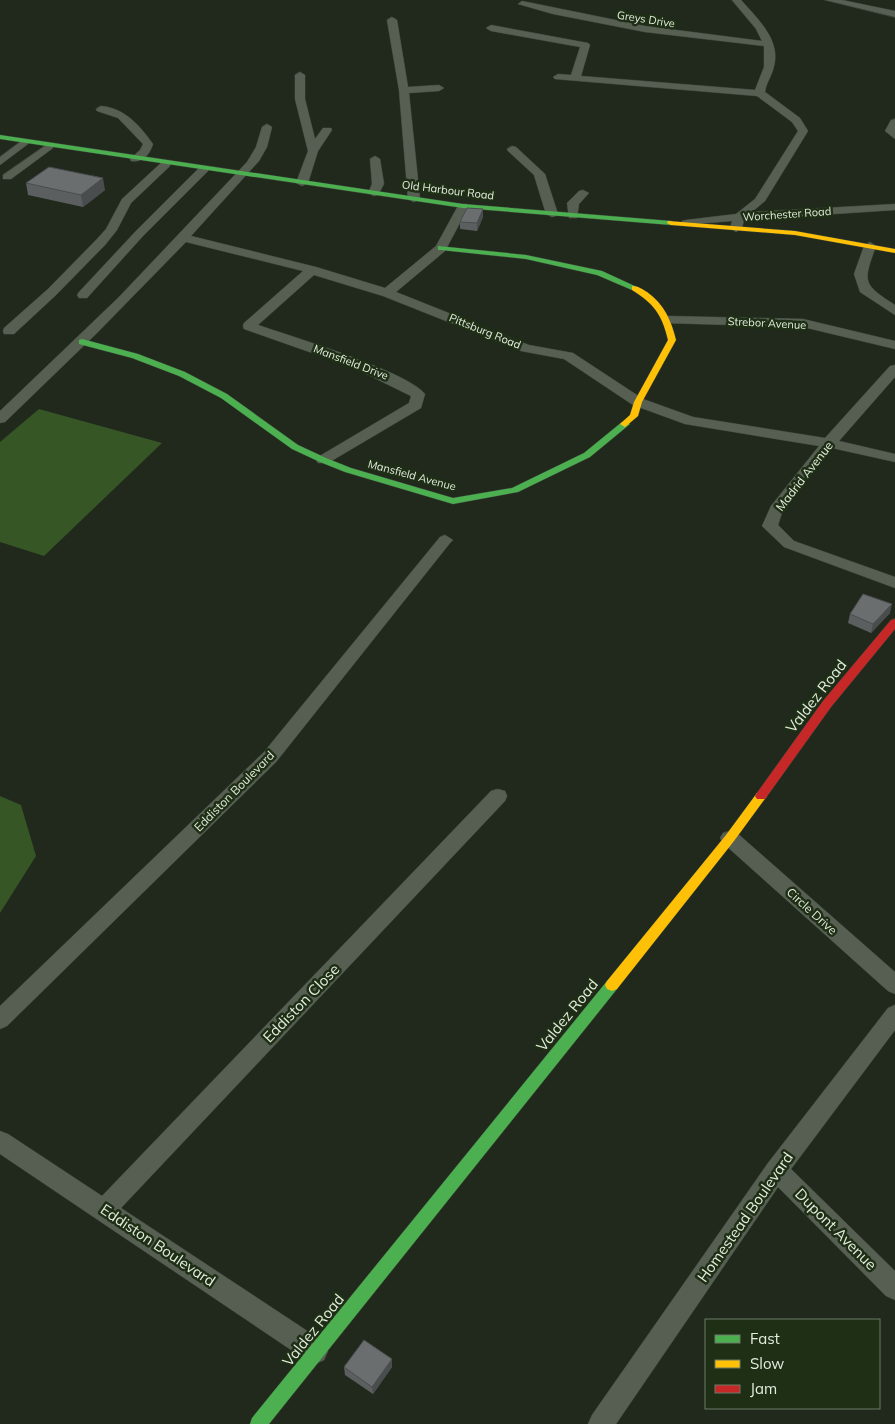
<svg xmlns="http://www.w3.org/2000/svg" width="895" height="1424" viewBox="0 0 895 1424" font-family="Mulish,sans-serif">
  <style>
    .green { fill: #365626 }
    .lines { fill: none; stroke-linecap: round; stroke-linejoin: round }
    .street-casing { stroke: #3d453a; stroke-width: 1 }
    .fast-casing { stroke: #3d453a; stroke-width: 1 }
    .slow-casing { stroke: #3d453a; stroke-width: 1 }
    .jam-casing { stroke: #3d453a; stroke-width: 1 }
    .street { fill: #575f53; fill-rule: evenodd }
    .fast { fill: #4caf50; fill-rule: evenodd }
    .slow { fill: #ffc107; fill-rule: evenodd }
    .jam { fill: #c62828; fill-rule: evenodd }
    .wall { fill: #5b5f5f }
    .shaded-wall { fill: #4a4d4e }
    .building { fill: #6a6e6f; stroke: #4a4d4e }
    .labels { text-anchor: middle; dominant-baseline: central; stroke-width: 5; stroke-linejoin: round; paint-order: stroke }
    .far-street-label { font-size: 11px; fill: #e2eddd; stroke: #1e2f16 }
    .street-label { font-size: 12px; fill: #e2eddd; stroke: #1e2f16 }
    .near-street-label { font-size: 15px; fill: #e2eddd; stroke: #1e2f16 }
  </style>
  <rect width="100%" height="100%" fill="#20291c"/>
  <!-- green -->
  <g class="green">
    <polygon points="39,409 162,443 44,556 0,542 0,442"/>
    <polygon points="0,796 21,805 36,856 0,913"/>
  </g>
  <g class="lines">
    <!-- street casing -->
    <g class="street-casing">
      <g id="street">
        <path d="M732,0h9c16,18 40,40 33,66 -2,10 -8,17 -9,26l35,26 8,13 -43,70 -13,11 143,-8v6l-151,10 -2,8 -6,4 -6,-4 2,-7 -50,4v-4l4,-1 50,-6 19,-15 43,-68 -6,-9 -35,-26 -202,-17 -2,-2 5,-3 13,1 9,-28 -89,-16 -5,-3 5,-3 97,18 2,2 -9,31 174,14 9,-23v-21l-119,-14 -92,-18 -35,-10 4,-3 123,25 117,15 -6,-12z"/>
        <polygon points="825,0 842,0 895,11 895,17"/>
        <polygon points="392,17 397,20 408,87 439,85 444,88 439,91 409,93 420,199 414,202 408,199 399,90 387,20"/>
        <polygon points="300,72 305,75 305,99 315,139 323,128 331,128 332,130 318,151 308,183 302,186 296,183 308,151 295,99 295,75"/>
        <path d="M101,106c24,2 39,20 52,38 -3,10 -10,19 -22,17l-1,-2 10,-9 3,-6 -25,-26 -21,-7 -1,-2z"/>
        <polygon points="895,119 895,139 885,131 891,120"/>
        <path d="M267,124l5,3 -5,20 -8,14 -68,75 125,31 69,21 51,-42 23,-42h8l2,2 -24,45 -49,41 133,53 44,8 70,46 50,18 132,21 65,-72 5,-1v12l-56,64 56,13v8l-63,-14 -49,62 -5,15 16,16 101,36v11l-111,-41 -22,-21 9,-20 48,-60 -134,-22 -52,-19 -69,-46 -43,-8 -138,-55 -69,-21 -56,50c32,11 149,46 167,69l-4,14 -93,55h-10l-2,-3 2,-3 91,-54 2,-7 -59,-29 -108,-38 -1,-3 1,-3 59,-52 -117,-29 -89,91 -92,89 -5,1v-12l119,-114 128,-135 9,-15 6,-20z"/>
        <polygon points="24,139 29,142 28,144 0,165 0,157"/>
        <polygon points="49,143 53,144 53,148 11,179 3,179 3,175"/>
        <polygon points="512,146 516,147 545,174 558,214 556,216 552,217 546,214 534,175 508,151 507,149"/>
        <polygon points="375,156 380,159 384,184 378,195 374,196 368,193 372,184 370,159"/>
        <polygon points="166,161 170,162 170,166 131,203 117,230 105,245 56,295 14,334 4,334 3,331 4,328 48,289 97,239 106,229 122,199 162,162"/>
        <polygon points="204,166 209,169 208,171 143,236 87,298 79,298 77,295 79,292 135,232 200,167"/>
        <polygon points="583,190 589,193 579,204 577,218 569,218 567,203 579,191"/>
        <path d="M870,242l6,4c-13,36 -14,38 19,59v10l-35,-23 -6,-18 10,-28z"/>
        <polygon points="668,316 803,319 895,341 895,349 803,327 663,323 662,320"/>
        <polygon points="445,535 453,540 450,543 276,762 7,1026 0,1029 0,1006 264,752 440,537"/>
        <polygon points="498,789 505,791 507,796 505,801 121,1208 324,1342 328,1351 324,1360 315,1364 306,1360 0,1154 0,1131 8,1134 102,1196 491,791"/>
        <polygon points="730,831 737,833 895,972 895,994 888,991 723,843 720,838 723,833"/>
        <polygon points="895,1005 895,1030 791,1169 895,1271 895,1300 886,1296 778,1187 616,1424 588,1424 592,1415 768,1163 888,1008"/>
      </g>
    </g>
    <!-- fast casing -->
    <g class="fast-casing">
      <g id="fast">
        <polygon points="0,135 463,204 671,221 675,223 671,225 463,208 0,139"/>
        <polygon points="438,246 526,255 602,271 639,288 632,290 597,275 526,259 441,250 438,250"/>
        <polygon points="82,339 138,354 185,372 227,394 298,445 326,458 351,468 453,498 512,488 584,453 622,422 625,421 630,424 590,457 518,492 453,504 345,472 320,462 292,449 221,398 179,376 132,358 79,344 79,340"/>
        <polygon points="612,979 617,981 619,985 617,989 269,1424 250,1424 252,1418 607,981"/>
      </g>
    </g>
    <!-- slow casing -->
    <g class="slow-casing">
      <g id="slow">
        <polygon points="668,221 795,231 895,249 895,253 795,235 671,225 667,223"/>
        <path d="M632,286c6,0 10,3 15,6 17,12 24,28 29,48l-34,62 -4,14 -13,11 -5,-3 10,-9 4,-13 34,-62c-6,-26 -14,-36 -36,-50z"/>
        <polygon points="761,792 765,793 767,796 734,841 617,989 612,991 607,989 605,985 607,981 726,835 757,793"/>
      </g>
    </g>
    <!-- jam casing -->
    <g class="jam-casing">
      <polygon id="jam" points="895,619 895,629 831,707 765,799 757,799 755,796 757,793 823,701 891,620"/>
    </g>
    <!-- street -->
    <use href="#street" class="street"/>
    <!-- fast -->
    <use href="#fast" class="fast"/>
    <!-- slow -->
    <use href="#slow" class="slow"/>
    <!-- jam -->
    <use href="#jam" class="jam"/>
  </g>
  <!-- wall -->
  <g class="wall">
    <polygon points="26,183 105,190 83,207 28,195"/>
    <polygon points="483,217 477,231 460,229 460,222"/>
    <polygon points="890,613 871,633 848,623 850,614"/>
    <polygon points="392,1359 392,1367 373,1394 345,1375 344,1367"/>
  </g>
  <!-- shaded-wall -->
  <g class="shaded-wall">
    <polygon points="103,178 105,190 83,207 81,195"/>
    <polygon points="483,209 483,217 477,231 477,223"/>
    <polygon points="892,604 890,613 871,633 873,624"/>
    <polygon points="392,1359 392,1367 373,1394 372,1387"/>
  </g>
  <!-- building -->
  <g class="building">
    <polygon points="49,167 103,178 81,195 26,183"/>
    <polygon points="467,208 483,209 477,223 460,222"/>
    <polygon points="863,594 892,604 873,624 850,614"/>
    <polygon points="364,1340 392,1359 372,1387 344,1367"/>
  </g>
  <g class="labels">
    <!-- far-street labels -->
    <g class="far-street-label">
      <text transform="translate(646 19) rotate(9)">Greys Drive</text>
      <text transform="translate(448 190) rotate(7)">Old Harbour Road</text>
      <text transform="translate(787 214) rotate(-4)">Worchester Road</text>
      <text transform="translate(767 323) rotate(3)">Strebor Avenue</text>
      <text transform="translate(485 331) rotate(22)">Pittsburg Road</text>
      <text transform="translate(351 362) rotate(21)">Mansfield Drive</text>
      <text transform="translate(412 475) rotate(15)">Mansfield Avenue</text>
    </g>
    <!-- street labels -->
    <g class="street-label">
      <text transform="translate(804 476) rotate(-52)">Madrid Avenue</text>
      <text transform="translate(234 791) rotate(-45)">Eddiston Boulevard</text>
      <text transform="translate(812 911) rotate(42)">Circle Drive</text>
    </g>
    <!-- near-street labels -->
    <g class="near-street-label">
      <text transform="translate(816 696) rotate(-52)">Valdez Road</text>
      <text transform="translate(301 1003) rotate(-46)">Eddiston Close</text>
      <text transform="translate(567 1015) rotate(-51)">Valdez Road</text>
      <text transform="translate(745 1217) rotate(-55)">Homestead Boulevard</text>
      <text transform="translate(836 1229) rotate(45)">Dupont Avenue</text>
      <text transform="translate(158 1245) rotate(34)">Eddiston Boulevard</text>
      <text transform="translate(313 1330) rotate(-51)">Valdez Road</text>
    </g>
  </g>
  <!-- legend -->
  <rect x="705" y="1319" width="175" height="90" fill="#1e2f16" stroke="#6c7b66"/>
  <rect x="715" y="1335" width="25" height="8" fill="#4caf50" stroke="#6c7b66"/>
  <text x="750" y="1344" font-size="15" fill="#e2eddd">Fast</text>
  <rect x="715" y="1360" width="25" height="8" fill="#ffc107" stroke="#6c7b66"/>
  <text x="750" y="1369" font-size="15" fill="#e2eddd">Slow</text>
  <rect x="715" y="1385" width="25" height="8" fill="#c62828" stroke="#6c7b66"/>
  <text x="750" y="1394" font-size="15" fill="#e2eddd">Jam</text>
</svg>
